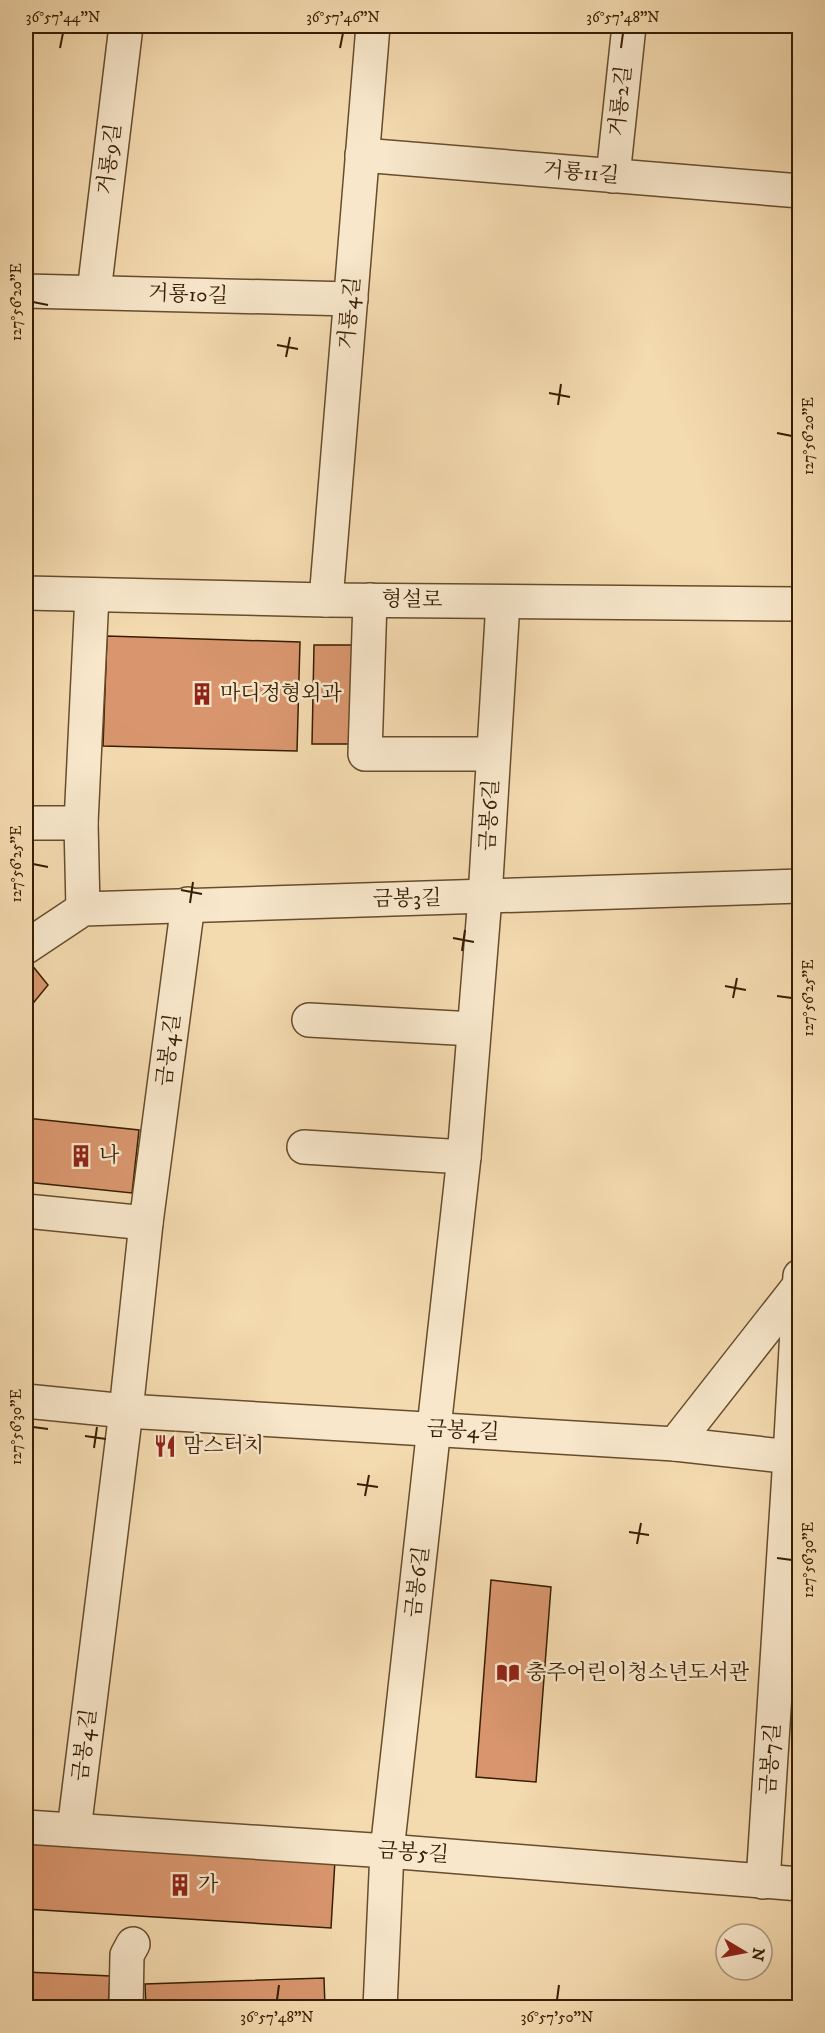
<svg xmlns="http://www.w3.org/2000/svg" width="825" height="2033" viewBox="0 0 825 2033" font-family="'IM FELL DW Pica','Noto Serif KR',serif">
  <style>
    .building { fill: #d9966e; stroke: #371e00; stroke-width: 1.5 }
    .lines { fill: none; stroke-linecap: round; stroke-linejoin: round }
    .minor-casing { stroke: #664d2c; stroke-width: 36 }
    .minor { stroke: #f8e7cb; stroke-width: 33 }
    .ticks { fill: none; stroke: #371e00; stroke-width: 2 }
    .labels { text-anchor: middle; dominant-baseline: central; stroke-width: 5; stroke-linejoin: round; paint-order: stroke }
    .street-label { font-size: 21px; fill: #371e00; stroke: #f8e7cb }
    .poi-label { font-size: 21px; fill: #371e00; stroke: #f8e7cb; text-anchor: start }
    .neatline { fill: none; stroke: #371e00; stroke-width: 2 }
    .ticks-label { font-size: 15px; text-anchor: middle; fill: #371e00 }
  </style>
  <rect width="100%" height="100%" fill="#f4daaf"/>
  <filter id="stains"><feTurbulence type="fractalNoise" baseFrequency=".00333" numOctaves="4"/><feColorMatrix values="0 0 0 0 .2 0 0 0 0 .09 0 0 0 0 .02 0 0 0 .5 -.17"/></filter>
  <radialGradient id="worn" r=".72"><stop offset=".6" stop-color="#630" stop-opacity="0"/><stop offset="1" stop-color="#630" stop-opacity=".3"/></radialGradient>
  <!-- building -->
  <g class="building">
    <polygon points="107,636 300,642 297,751 103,746"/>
    <polygon points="314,645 354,645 353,744 312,744"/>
    <polygon points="27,959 48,985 26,1012 26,961"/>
    <polygon points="26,1118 139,1130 132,1193 26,1182"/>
    <polygon points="491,1580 551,1587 536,1782 476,1777"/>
    <polygon points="26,1842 335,1860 331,1928 26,1909"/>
    <polygon points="26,1972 110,1976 108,2008 26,2008"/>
    <polygon points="324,1978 325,2008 146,2008 145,1984"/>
  </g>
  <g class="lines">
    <!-- minor casing -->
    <g class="minor-casing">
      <g id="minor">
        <polyline points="362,155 800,191"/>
        <polyline points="613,176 629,26"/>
        <polyline points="26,291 351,299"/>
        <polyline points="94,292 126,26"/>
        <polyline points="26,593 326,600 800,604"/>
        <polyline points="326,600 373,26"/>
        <polyline points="370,600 365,754 493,754"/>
        <polyline points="26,823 81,823"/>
        <polyline points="83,909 81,823 92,595"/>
        <polyline points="26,947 83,909 800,886"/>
        <polyline points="309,1020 474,1029"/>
        <polyline points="304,1147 464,1157"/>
        <polyline points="26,1211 146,1223"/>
        <polyline points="26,1401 126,1411 675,1444 800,1458"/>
        <polyline points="675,1444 799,1286"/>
        <polyline points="26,1827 387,1851 800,1884"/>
        <polyline points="74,1830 126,1411 146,1223 188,904"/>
        <polyline points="763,1882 790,1457 800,1276"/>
        <polyline points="126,2008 127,1955 133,1944"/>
        <polyline points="380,2008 387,1851 464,1157 485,897 503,602"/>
      </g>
    </g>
    <!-- minor -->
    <use href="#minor" class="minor"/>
  </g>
  <!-- ticks -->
  <path class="ticks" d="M60,48l3,-15M340,48l3,-15M621,48l2,-15M33,302l15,3M277,345l21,4M286,357l4,-20M549,393l21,4M558,405l3,-21M777,433l15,3M33,864l15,3M181,890l21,4M190,903l3,-21M453,938l21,4M462,951l3,-21M725,986l21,4M777,996l15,2M733,998l4,-20M33,1427l15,2M85,1436l21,3M94,1448l3,-21M357,1484l21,3M365,1496l4,-21M629,1532l20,3M637,1544l4,-21M777,1558l15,2M277,2000l2,-15M557,2000l2,-15"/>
  <!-- icons -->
  <defs>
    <g id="building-bare" transform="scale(1.8)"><path d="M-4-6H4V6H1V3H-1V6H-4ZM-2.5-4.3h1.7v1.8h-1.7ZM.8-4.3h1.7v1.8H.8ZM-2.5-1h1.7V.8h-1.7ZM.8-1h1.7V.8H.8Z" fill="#8f2418" stroke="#f8e7cb" stroke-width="2.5" paint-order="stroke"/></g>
    <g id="restaurant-bare" transform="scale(1.8)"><path d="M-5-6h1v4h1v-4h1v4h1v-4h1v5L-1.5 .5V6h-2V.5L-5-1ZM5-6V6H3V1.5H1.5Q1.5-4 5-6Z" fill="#8f2418" stroke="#f8e7cb" stroke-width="2.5" paint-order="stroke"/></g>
    <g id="library-bare" transform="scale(1.8)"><path d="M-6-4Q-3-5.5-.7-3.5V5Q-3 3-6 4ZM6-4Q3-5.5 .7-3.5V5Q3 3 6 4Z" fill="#8f2418" stroke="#f8e7cb" stroke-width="2.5" paint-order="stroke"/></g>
  </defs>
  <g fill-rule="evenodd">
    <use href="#building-bare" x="202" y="694"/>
    <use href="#building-bare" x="81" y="1156"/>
    <use href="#restaurant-bare" x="165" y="1446"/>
    <use href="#library-bare" x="508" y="1673"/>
    <use href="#building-bare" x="180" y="1885"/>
  </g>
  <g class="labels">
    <!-- street labels -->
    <g class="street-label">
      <text transform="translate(621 101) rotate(-84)">거룡2길</text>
      <text transform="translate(110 159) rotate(-83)">거룡9길</text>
      <text transform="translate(581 173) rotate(5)">거룡11길</text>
      <text transform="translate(188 295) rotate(2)">거룡10길</text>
      <text transform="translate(350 313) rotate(-85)">거룡4길</text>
      <text transform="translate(412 600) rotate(1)">형설로</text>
      <text transform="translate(490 815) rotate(-87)">금봉6길</text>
      <text transform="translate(407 899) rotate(-1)">금봉3길</text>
      <text transform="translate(169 1050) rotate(-83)">금봉4길</text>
      <text transform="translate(463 1431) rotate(3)">금봉4길</text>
      <text transform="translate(418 1582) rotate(-83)">금봉6길</text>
      <text transform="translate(85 1745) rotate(-83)">금봉4길</text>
      <text transform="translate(771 1759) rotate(-86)">금봉7길</text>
      <text transform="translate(413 1853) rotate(4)">금봉5길</text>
    </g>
    <!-- poi labels -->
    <g class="poi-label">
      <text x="220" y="694">마디정형외과</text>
      <text x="99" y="1156">나</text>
      <text x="183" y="1446">맘스터치</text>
      <text x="526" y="1673">충주어린이청소년도서관</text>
      <text x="198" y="1885">가</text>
    </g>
  </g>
  <!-- margin -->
  <rect width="825" height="2033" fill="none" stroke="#f4daaf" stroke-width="66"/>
  <!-- north arrow -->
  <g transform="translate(744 1952) rotate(100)"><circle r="28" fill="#f8e7cb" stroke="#ab977a" stroke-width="1.5"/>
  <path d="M0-4.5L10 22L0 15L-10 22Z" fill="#8f2418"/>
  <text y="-9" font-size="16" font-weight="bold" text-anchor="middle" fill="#371e00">N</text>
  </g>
  <rect x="33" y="33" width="759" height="1967" class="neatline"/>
  <g class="ticks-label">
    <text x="63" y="22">36°57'44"N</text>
    <text x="343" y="22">36°57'46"N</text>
    <text x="623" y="22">36°57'48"N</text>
    <text transform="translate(16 302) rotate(-90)" y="5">127°56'20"E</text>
    <text transform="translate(808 436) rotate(-90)" y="5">127°56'20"E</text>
    <text transform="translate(16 864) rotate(-90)" y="5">127°56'25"E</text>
    <text transform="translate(808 998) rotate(-90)" y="5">127°56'25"E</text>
    <text transform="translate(16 1427) rotate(-90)" y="5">127°56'30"E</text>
    <text transform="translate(808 1560) rotate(-90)" y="5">127°56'30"E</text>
    <text x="277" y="2022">36°57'48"N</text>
    <text x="557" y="2022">36°57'50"N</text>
  </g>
  <rect width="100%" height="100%" filter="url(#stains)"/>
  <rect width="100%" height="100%" fill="url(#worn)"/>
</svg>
